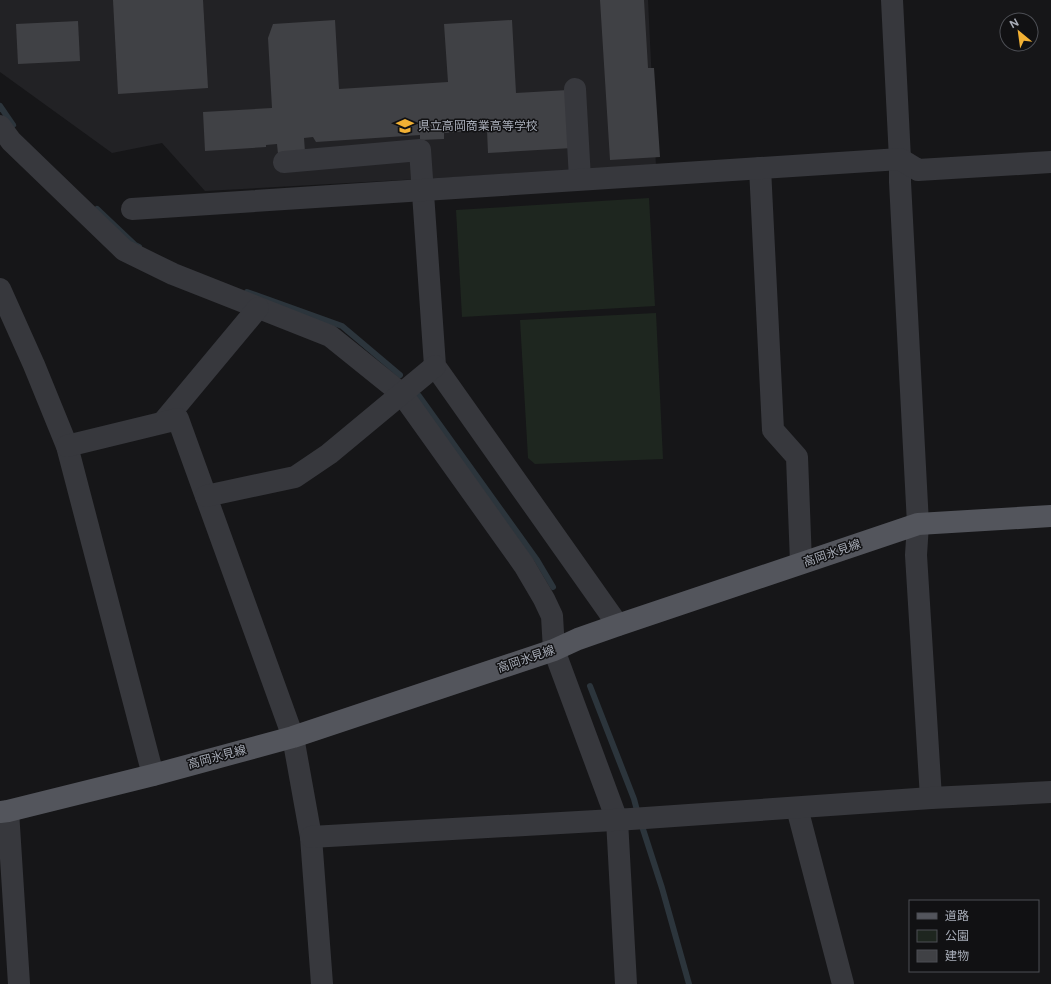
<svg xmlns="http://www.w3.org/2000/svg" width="1051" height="984" viewBox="0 0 1051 984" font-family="Figtree,'Noto Sans JP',sans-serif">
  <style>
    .built { fill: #222225 }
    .green { fill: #1e261f }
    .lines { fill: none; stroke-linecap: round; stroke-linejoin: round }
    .stream { stroke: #2c353c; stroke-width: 6 }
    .building { fill: #404145 }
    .minor { stroke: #37383d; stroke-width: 22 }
    .major { stroke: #53555c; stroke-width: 22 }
    .labels { text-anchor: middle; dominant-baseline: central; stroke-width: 3; stroke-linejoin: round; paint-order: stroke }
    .poi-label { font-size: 12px; fill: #a8adb8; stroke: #111113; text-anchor: start }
    .street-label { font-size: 12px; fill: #a8adb8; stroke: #111113 }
  </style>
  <rect width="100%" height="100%" fill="#161618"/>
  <!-- built -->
  <polygon class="built" points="0,0 648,0 656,166 205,191 162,143 112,153 0,72"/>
  <!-- green -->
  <g class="green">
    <polygon points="649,198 655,306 462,317 456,210"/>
    <polygon points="656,313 663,459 535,464 528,458 520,320"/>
  </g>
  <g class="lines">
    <!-- stream -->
    <g class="stream">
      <polyline points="0,106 13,125"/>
      <polyline points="97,209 135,245 139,247"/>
      <polyline points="247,292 342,326 400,375"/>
      <polyline points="419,396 537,560 553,587"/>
      <polyline points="590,686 634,799 638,814"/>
      <polyline points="641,823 662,888 689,984"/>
    </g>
  </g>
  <!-- building -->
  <g class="building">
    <polygon points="113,0 203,0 208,88 118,94"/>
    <polygon points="600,0 644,0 648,68 654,68 660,157 610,160"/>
    <polygon points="335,20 339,89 448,82 444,24 512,20 516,93 568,90 572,148 488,153 487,130 444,133 444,139 420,140 420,135 316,142 313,137 304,138 305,152 278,154 277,144 266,145 266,147 205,151 203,112 272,108 268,38 273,24"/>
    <polygon points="78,21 80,61 18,64 16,24"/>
  </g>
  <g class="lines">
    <!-- minor -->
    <g class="minor">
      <polyline points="892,0 900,159 900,182 918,524 916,555 931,798"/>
      <polyline points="575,89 580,179"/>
      <polyline points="0,126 11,141 124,250 173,274 330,336 402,394 524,565 544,599 552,616 554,650 617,820 626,984"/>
      <polyline points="284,162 420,150 435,366 618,625"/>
      <polyline points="760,168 773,430 797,457 801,563"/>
      <polyline points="132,209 900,159 918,170 1051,162"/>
      <polyline points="0,289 34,365 67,446 153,775"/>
      <polyline points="163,422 258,308"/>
      <polyline points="67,446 178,419 293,737 311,837 322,984"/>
      <polyline points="206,496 295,477 329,454 435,366"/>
      <polyline points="797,808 843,984"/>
      <polyline points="8,811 19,984"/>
      <polyline points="311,837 631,819 931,798 1051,792"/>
    </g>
    <!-- major -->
    <polyline class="major" points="0,812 8,811 153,775 293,737 554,650 578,639 618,625 918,524 1051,516"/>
  </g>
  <!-- icons -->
  <defs>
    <g id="school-bare" transform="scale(1.38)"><path d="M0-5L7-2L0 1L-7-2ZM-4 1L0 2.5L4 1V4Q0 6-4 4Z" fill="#f2b134" stroke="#111113" stroke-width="2.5" paint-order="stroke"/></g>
  </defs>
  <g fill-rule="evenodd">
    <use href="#school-bare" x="405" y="126"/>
  </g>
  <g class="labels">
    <!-- poi labels -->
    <g class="poi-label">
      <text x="418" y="126">県立高岡商業高等学校</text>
    </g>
    <!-- street labels -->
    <g class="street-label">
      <text transform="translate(832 553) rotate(-19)">高岡氷見線</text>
      <text transform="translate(526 659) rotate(-19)">高岡氷見線</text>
      <text transform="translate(217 757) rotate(-15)">高岡氷見線</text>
    </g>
  </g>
  <!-- legend -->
  <rect x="909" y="900" width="130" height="72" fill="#111113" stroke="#4d4f55"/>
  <rect x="917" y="913" width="20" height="6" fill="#53555c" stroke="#4d4f55"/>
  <text x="945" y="920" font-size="12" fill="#a8adb8">道路</text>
  <rect x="917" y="930" width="20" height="12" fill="#1e261f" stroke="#4d4f55"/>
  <text x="945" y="940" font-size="12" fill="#a8adb8">公園</text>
  <rect x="917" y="950" width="20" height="12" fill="#404145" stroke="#4d4f55"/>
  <text x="945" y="960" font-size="12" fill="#a8adb8">建物</text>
  <!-- north arrow -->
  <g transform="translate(1019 32) rotate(331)"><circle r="19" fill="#111113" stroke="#4d4f55"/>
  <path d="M0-3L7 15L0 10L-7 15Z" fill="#f2b134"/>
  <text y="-6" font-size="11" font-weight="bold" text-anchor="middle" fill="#a8adb8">N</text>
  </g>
</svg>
